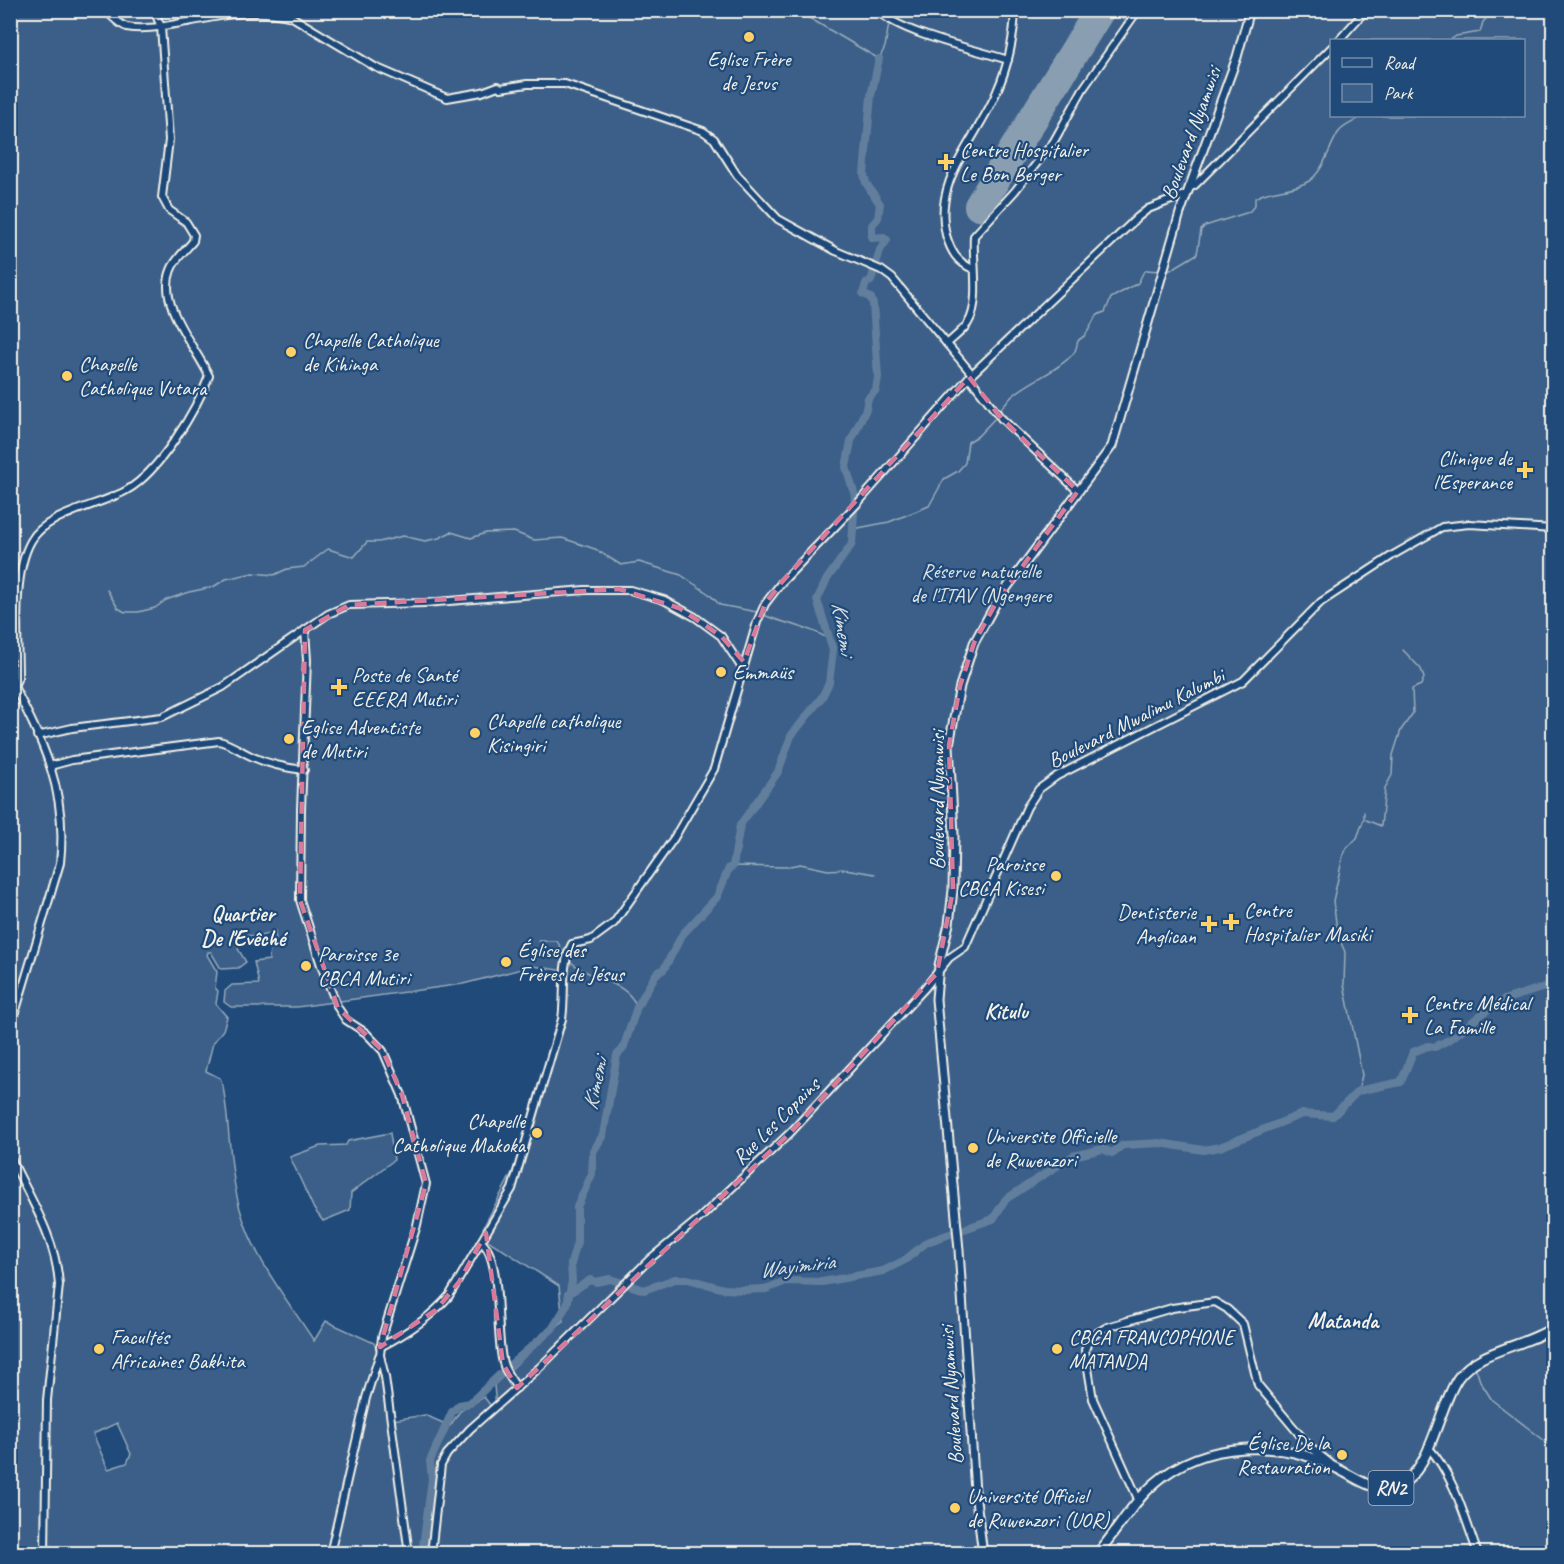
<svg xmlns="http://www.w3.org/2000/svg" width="1564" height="1564" viewBox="0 0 1564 1564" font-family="Caveat,sans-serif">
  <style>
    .green { fill: #3a5f88; stroke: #97a8b8; stroke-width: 1.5; fill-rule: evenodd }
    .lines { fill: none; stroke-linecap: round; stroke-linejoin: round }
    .stream { stroke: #9cacbb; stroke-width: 1.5 }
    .river { stroke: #627e9d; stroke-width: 8 }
    .runway { stroke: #8a9eb1; stroke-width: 30 }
    .tertiary-casing { stroke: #f4f1e8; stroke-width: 10 }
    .secondary-casing { stroke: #f4f1e8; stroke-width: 11 }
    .trunk-casing { stroke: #f4f1e8; stroke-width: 12 }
    .tertiary { stroke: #1f4a7a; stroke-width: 6 }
    .secondary { stroke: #1f4a7a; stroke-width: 7 }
    .trunk { stroke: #1f4a7a; stroke-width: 8 }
    .marked { fill: none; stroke: #d87a9a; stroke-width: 4.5; stroke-dasharray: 12 8; stroke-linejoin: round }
    .poi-dot { fill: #ffd166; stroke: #1f4a7a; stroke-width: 2 }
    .labels { text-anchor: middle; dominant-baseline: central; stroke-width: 4.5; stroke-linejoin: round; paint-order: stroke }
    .shield { fill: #1f4a7a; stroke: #b4bfc7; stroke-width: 1.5 }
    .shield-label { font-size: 20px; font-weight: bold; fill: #f4f1e8 }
    .poi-label { font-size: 21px; fill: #f4f1e8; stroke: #1f4a7a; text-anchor: start }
    .street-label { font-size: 21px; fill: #f4f1e8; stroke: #1f4a7a }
    .park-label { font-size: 21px; fill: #e1e2de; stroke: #1f4a7a }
    .water-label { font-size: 22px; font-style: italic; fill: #dee0dd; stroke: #1f4a7a }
    .neighbourhood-label { font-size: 22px; font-weight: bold; fill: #f4f1e8; stroke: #1f4a7a }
  </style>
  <rect width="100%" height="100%" fill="#1f4a7a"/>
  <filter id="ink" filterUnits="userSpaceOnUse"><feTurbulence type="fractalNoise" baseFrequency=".0167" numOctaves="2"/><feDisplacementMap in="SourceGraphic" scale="12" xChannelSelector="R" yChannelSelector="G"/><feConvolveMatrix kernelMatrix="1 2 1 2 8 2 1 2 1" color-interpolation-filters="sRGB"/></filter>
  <g filter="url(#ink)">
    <!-- green -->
    <g class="green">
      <path d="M11,11h1542v1542l-1542,1zM1332,40h192v76h-192zM275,931l1,11 -6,4 -1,14 -15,2 5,22 -27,1 -7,6 -1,11 7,5h66l166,-23 70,-18 25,4 3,9 -3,46 -42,140 -33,63 3,11 73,47 4,35 -69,64 2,23 -2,2 -10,-13 -24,14 -10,15 -25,-11 -32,5 -16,-70 -3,-7 -48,-22 -12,20c-28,-43 -60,-82 -74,-132 -11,-41 -10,-82 -17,-123l-3,-8 -14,-7 7,-28 10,-13 4,-13 -11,-13 2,-13 -3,-3 2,-16 -10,-17 1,-3h3l10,17 17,-1 8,-6 -8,-13 2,-7 -3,-7 24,1zM117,1423l14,31 -4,9 -19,6 -15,-35z"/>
      <polygon points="390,1133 394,1160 351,1193 350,1210 323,1221 314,1209 290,1157 320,1146 346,1145 348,1141"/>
    </g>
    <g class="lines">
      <!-- stream -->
      <g class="stream">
        <polyline points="780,10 797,14"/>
        <polyline points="800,15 811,19 879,59 885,47 889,23"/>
        <polyline points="891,18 894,10"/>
        <polyline points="1450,40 1456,36 1480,32 1483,22 1494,10"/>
        <path d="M1167,272l30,-18 4,-24 4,-4 44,-14 6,-7v-7c15,-10 37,-6 54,-17 15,-10 20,-34 29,-48 6,-9 17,-10 23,-17"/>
        <path d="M999,412c16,-28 53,-35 74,-58 4,-4 3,-8 5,-13 2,-3 5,-3 7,-6 9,-10 6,-20 20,-23l6,-14 27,-15 5,-10 4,-3 12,1"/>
        <polyline points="853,529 889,522 929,506 944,479 958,471 965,463 968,442 978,436 997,416"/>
        <polyline points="107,590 118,608 125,612 138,612 155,608 166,600 189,592 213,587 226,579 253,573 274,575 287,569 304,567 328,549 354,557 367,542 379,542 403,536 425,541 439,538 451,532 471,538 486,533 514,532 534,540 562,538 595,549 621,565 639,562 681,575 709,594 720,605 757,612"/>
        <path d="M764,615c22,10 46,11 66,25"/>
        <polyline points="1366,820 1381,826 1385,788 1392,775 1393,755 1401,730 1413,713 1412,689 1421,685 1424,678 1421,669 1403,650"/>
        <polyline points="733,866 785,867 800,864 828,870 845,869 875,874"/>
        <polyline points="538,941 557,941 566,957"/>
        <path d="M569,960c19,20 57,19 68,47"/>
        <polyline points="1358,1091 1362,1075 1344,984 1345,952 1338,936 1333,901 1343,856 1347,848 1357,838 1364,819 1364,812"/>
        <polyline points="1475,1366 1480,1381 1492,1400 1554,1448"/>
      </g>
      <!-- river -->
      <g class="river">
        <polyline points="568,1294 590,1280 596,1282 610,1279 644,1290 675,1279 688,1279 724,1289 743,1290 766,1289 786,1281 822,1282 883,1271 905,1260 927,1242 993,1219 1006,1199 1073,1156 1103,1149 1112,1153 1123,1145 1160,1143 1203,1150 1220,1147 1302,1114 1333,1116 1358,1091 1401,1082 1413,1052 1428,1046 1435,1047 1452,1038 1497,1002 1554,984"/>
        <polyline points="422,1554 432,1479 430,1461 452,1412 459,1405 470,1403 510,1365 552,1329 567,1305 572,1281 571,1264 577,1242 577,1207 592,1174 593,1152 603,1135 617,1055 623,1049 637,1007 656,974 664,969 682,935 717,897 729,868 733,866 740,825 778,772 791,736 822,697 829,683 833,650 817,600 827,579 852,544 855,496 846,467 851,441 866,409 868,398 876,390 878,377 873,304 871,298 863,294 866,283 871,281 880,250 887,240 884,237 872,238 872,225 878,218 880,204 866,183 864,174 871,96 879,59"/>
      </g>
      <!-- runway -->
      <polyline class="runway" points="979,206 1100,10"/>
      <!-- tertiary casing -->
      <g class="tertiary-casing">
        <g id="tertiary">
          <path d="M105,10c6,5 14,15 22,17 19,4 41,-2 60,-5 35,-7 69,-14 105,-5l83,50 72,31 35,-6 16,-6 3,2 26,-4h38l138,47 11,8 23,36 41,44 58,32 45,19 11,8 80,96"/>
          <path d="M876,10c29,25 95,38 132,50"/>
          <polyline points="1339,40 1366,10"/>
          <polyline points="1189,188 1195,185 1332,47"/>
          <path d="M973,269c-16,-7 -22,-17 -27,-34 -14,-55 32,-97 51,-144 11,-25 17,-53 18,-81"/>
          <path d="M947,344c7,-7 16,-13 21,-21 13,-19 4,-64 6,-87l41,-45 39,-50 29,-52 55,-79"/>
          <polyline points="969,377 1001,418 1078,491"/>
          <polyline points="305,630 307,660 301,809 300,900 322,968 338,1008 346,1020 366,1033 383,1051 402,1095 426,1184 417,1225 382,1337 380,1355 385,1377 409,1554"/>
          <path d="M10,679c33,62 58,112 50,184l-50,167"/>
          <path d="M14,686l4,-9c0,-38 -6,-103 13,-136 15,-28 69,-35 96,-51 32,-18 69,-79 82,-114 -14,-31 -52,-71 -38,-106 4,-11 15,-20 22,-29l1,-6 -8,-13 -17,-12 -7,-13 7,-57 -2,-30 -6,-83 -7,-17"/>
          <polyline points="37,736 72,728 162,717 223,687 328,614 349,605 425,603 585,590 630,590 664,600 695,617 721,636 742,668"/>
          <path d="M50,766l22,-6 147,-19c13,3 22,11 34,16 15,7 34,11 51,13"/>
          <path d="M10,1156c20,43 46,81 49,129l-12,115 -2,154"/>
          <path d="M481,1242c22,15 14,94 22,121 2,9 9,17 14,25"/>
          <path d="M380,1347c26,-13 50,-29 69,-51l63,-107 50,-170c4,-25 -2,-53 10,-75l19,-4 23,-17 60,-85 40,-69 43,-147 8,-18 16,-21 76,-79 112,-127 169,-160 10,-8 39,-15"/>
          <path d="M1428,1447c26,28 37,72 50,107"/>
          <polyline points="1139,1501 1093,1399 1085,1350 1090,1337 1107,1327 1172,1308 1215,1302 1227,1309 1243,1324 1258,1385 1310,1447 1330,1463"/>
          <polyline points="330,1554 366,1398 379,1356"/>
          <polyline points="431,1554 441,1465 447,1454 470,1429 539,1368 651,1258 701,1217 790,1133 924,989 949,958 965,947 1027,807 1039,789 1057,776 1243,681 1321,602 1393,555 1442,527 1469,524 1554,529"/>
        </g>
      </g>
      <!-- secondary casing -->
      <g class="secondary-casing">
        <polyline id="secondary" points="983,1554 975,1492 959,1250 936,999 939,965 949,924 953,890 954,834 949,745 960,686 974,643 997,601 1112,446 1180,213 1237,57 1250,10"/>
      </g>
      <!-- trunk casing -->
      <g class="trunk-casing">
        <path id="trunk" d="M1097,1554c20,-23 35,-51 58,-71 49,-43 127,-44 183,-14 19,9 37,25 59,17 34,-12 41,-79 61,-108 20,-29 68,-31 96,-51"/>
      </g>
      <!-- tertiary -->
      <use href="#tertiary" class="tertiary"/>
      <!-- secondary -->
      <use href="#secondary" class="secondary"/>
      <!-- trunk -->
      <use href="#trunk" class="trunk"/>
    </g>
  </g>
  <!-- marked area -->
  <path class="marked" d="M969,377l32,41 77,73 -81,110 -23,42 -14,43 -11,59 4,145 -16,83 -147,160 -273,255 -14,-24 -17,-131 -27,49 -23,28 -56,37 46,-163 -24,-89 -19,-44 -45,-43 -38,-108 5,-270 44,-25 270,-16 60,19 42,28 23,26 21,-58 16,-21z"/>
  <!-- markers -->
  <g class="poi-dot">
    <circle cx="749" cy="37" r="6"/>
    <path d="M943 153h6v6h6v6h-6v6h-6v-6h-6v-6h6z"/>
    <circle cx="291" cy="352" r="6"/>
    <circle cx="67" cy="376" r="6"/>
    <path d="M1522 461h6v6h6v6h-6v6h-6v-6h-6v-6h6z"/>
    <circle cx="721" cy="672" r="6"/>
    <path d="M336 678h6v6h6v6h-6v6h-6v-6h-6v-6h6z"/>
    <circle cx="475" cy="733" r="6"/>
    <circle cx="289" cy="739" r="6"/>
    <circle cx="1056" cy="876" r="6"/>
    <path d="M1228 913h6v6h6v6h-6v6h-6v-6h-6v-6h6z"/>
    <path d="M1206 915h6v6h6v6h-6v6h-6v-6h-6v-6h6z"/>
    <circle cx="506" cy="962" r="6"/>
    <circle cx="306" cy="966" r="6"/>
    <path d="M1407 1006h6v6h6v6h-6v6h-6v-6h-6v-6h6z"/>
    <circle cx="537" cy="1133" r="6"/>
    <circle cx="973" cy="1148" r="6"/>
    <circle cx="99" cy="1349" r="6"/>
    <circle cx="1057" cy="1349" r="6"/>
    <circle cx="1342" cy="1455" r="6"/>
    <circle cx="955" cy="1508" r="6"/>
  </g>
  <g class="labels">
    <!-- shield labels -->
    <rect class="shield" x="1368.5" y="1471" width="45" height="34" rx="4.5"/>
    <g class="shield-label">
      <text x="1391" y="1488">RN2</text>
    </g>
    <!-- poi labels -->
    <g class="poi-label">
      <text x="749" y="59" text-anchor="middle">Eglise Frère<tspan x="749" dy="24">de Jesus</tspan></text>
      <text x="960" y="150">Centre Hospitalier<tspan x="960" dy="24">Le Bon Berger</tspan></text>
      <text x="303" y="340">Chapelle Catholique<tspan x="303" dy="24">de Kihinga</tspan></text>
      <text x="79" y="364">Chapelle<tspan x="79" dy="24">Catholique Vutara</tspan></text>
      <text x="1512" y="458" text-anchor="end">Clinique de<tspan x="1512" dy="24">l'Esperance</tspan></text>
      <text x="733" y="672">Emmaüs</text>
      <text x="352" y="675">Poste de Santé<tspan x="352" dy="24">EEERA Mutiri</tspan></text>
      <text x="487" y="721">Chapelle catholique<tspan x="487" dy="24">Kisingiri</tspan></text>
      <text x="301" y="727">Eglise Adventiste<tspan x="301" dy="24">de Mutiri</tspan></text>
      <text x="1044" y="864" text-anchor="end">Paroisse<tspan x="1044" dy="24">CBCA Kisesi</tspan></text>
      <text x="1244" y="910">Centre<tspan x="1244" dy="24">Hospitalier Masiki</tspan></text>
      <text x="1196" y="912" text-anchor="end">Dentisterie<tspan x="1196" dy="24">Anglican</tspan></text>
      <text x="518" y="950">Église des<tspan x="518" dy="24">Frères de Jésus</tspan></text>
      <text x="318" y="954">Paroisse 3e<tspan x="318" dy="24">CBCA Mutiri</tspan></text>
      <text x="1424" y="1003">Centre Médical<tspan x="1424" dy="24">La Famille</tspan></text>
      <text x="525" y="1121" text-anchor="end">Chapelle<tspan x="525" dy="24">Catholique Makoka</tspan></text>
      <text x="985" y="1136">Universite Officielle<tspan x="985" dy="24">de Ruwenzori</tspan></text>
      <text x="111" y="1337">Facultés<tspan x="111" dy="24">Africaines Bakhita</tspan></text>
      <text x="1069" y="1337">CBCA FRANCOPHONE<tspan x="1069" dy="24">MATANDA</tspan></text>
      <text x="1330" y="1443" text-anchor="end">Église De la<tspan x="1330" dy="24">Restauration</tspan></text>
      <text x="967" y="1496">Université Officiel<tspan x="967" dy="24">de Ruwenzori (UOR)</tspan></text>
    </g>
    <!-- street labels -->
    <g class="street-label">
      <text transform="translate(1191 133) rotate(-70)">Boulevard Nyamwisi</text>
      <text transform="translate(1136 718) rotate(-27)">Boulevard Mwalimu Kalumbi</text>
      <text transform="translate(937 800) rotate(-90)">Boulevard Nyamwisi</text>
      <text transform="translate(776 1121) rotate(-45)">Rue Les Copains</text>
      <text transform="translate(951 1395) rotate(-94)">Boulevard Nyamwisi</text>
    </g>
    <!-- park labels -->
    <g class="park-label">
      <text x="981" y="571">Réserve naturelle<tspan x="981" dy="24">de l'ITAV (Ngengere</tspan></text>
    </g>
    <!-- water labels -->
    <g class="water-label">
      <text transform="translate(843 628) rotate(81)">Kimemi</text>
      <text transform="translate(595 1084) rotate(-78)">Kimemi</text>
      <text transform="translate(797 1266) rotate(-7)">Wayimiria</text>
    </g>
    <!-- neighbourhood labels -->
    <g class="neighbourhood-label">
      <text x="243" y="914">Quartier<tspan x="243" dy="25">De l'Evêché</tspan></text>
      <text x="1006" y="1012">Kitulu</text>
      <text x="1343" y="1321">Matanda</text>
    </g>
  </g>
  <!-- margin -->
  <rect width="1564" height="1564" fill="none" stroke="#1f4a7a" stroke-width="36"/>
  <rect x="18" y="18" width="1528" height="1528" fill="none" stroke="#f4f1e8" stroke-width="2" filter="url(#ink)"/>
  <!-- legend -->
  <rect x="1330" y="39" width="195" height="78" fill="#1f4a7a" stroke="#748da6" stroke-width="1.5"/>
  <rect x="1342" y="58" width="30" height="9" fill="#1f4a7a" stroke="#748da6" stroke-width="1.5"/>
  <text x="1384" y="69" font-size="18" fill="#f4f1e8">Road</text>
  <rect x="1342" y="84" width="30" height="18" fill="#3a5f88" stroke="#748da6" stroke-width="1.5"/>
  <text x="1384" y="99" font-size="18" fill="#f4f1e8">Park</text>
</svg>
